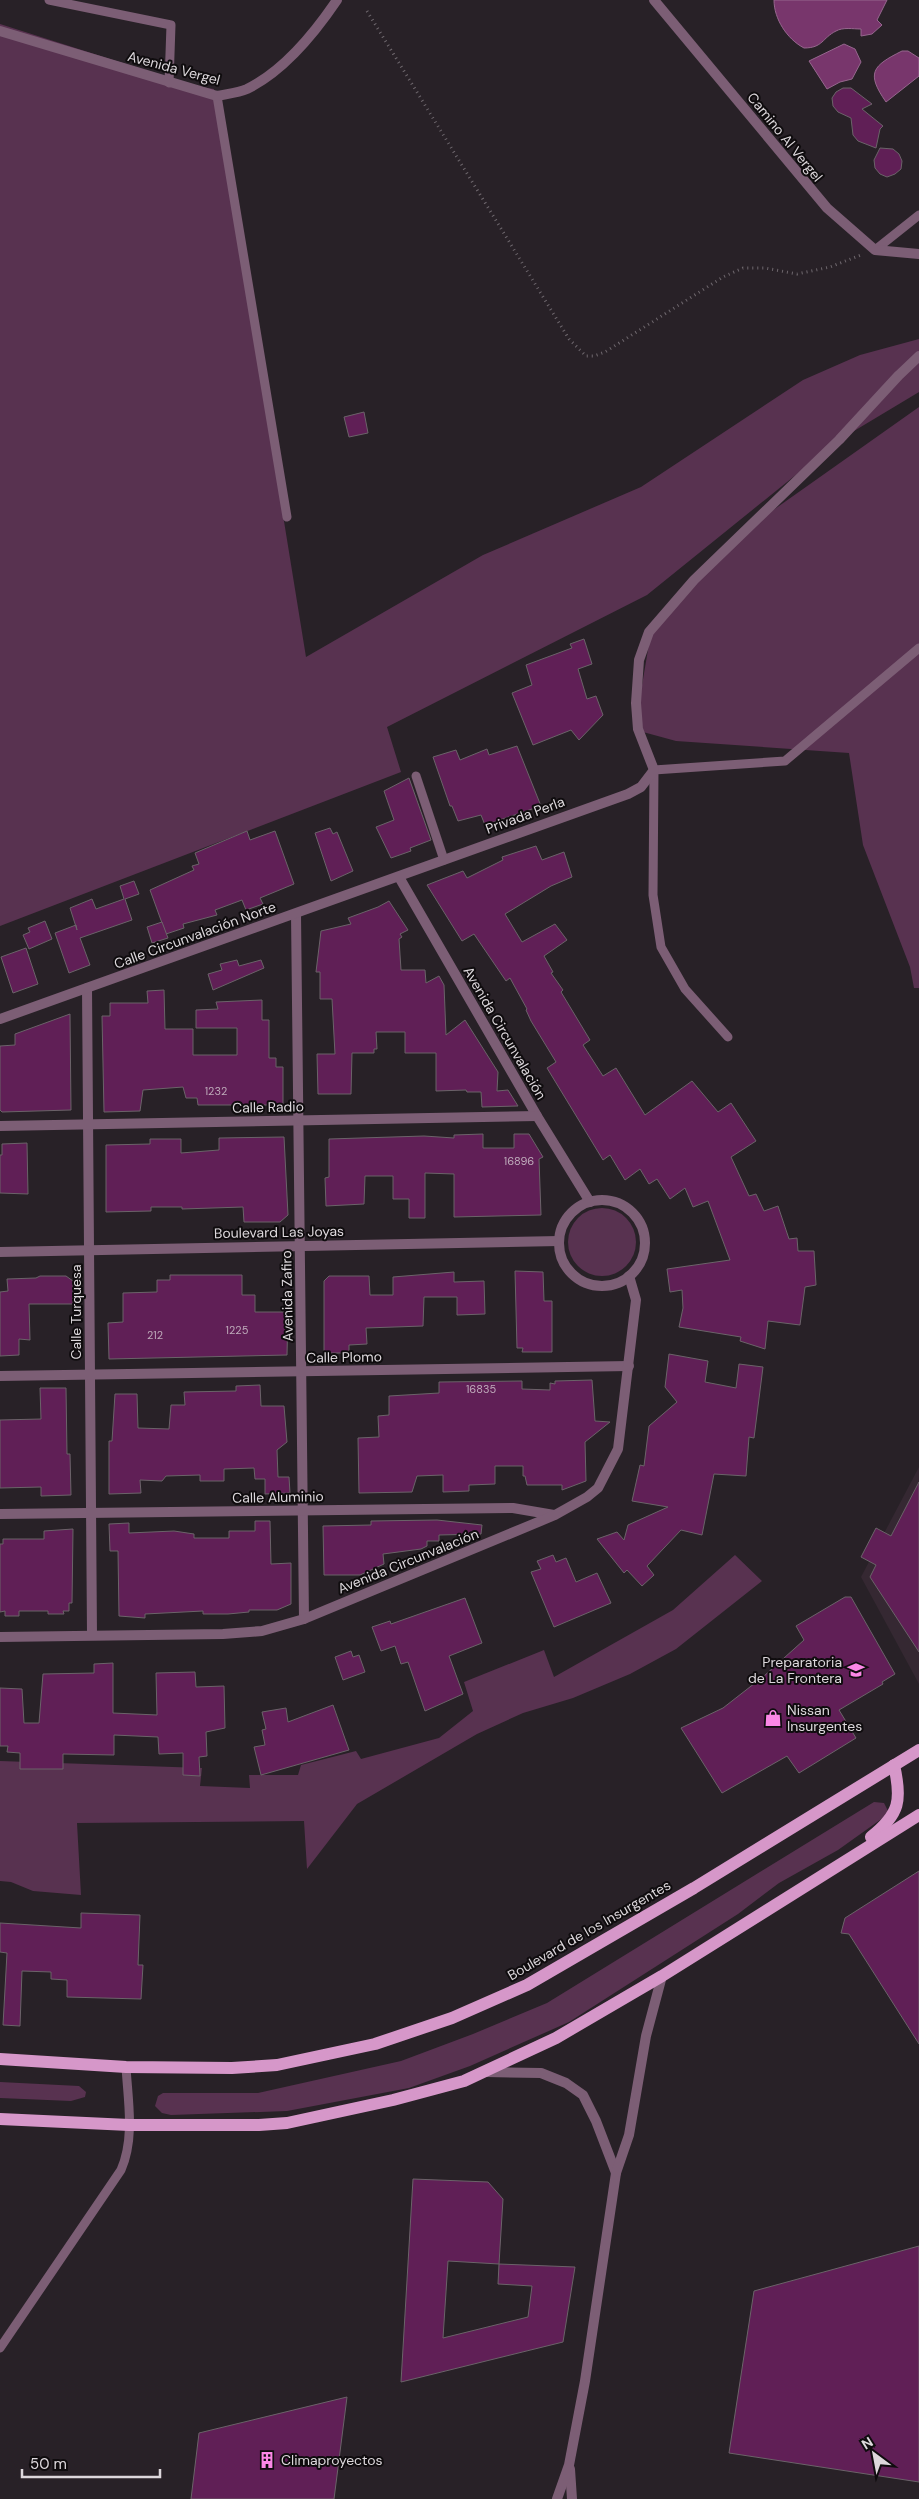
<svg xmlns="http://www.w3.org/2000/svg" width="919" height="2499" viewBox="0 0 919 2499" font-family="'DM Sans',sans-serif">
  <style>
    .built { fill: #352832 }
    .green { fill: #583250 }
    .water { fill: #78366c; stroke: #96678e }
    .building { fill: #601f56; stroke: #6b6369 }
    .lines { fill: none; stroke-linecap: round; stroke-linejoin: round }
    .path { stroke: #6f686e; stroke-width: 3; stroke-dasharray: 1 4; stroke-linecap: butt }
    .service { stroke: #7c5e75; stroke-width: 9 }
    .minor { stroke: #7c5e75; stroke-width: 10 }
    .tertiary { stroke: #7c5e75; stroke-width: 10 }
    .primary { stroke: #d697c9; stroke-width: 12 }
    .labels { text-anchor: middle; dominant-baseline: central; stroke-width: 4; stroke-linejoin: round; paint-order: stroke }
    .number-label { font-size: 11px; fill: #beaaba }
    .street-label { font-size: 14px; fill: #ddd8dc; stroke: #0f0c0e }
    .poi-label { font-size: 14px; fill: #ddd8dc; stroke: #0f0c0e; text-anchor: start }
  </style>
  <rect width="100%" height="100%" fill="#282127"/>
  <!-- built -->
  <polygon class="built" points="919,1467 919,1684 861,1577"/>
  <!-- green -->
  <g class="green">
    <polygon points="0,24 195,86 214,89 306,657 483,555 641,487 803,380 860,355 919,339 919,392 839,440 647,595 387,727 401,772 0,926"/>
    <polygon points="919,407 919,988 914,988 910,967 863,845 849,753 676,741 643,732 639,703 651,632 738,535"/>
    <circle cx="602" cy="1242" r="34"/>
    <polygon points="735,1555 762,1581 676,1649 630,1674 573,1698 523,1713 477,1734 357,1804 307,1869 304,1821 77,1823 81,1895 33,1891 11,1882 0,1881 0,1761 202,1768 200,1786 250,1788 249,1775 298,1775 301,1765 356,1751 361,1759 439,1738 473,1711 464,1682 544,1650 554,1677 673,1610"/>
    <polygon points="874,1802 884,1803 888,1811 887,1815 838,1850 779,1883 738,1914 569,2022 470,2066 409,2088 287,2111 171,2115 162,2113 155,2106 158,2096 163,2093 258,2093 401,2061 473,2034 547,2003"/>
    <polygon points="0,2082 79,2086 86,2092 85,2097 71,2101 0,2098"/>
  </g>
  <!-- water -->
  <g class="water">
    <path d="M774,0h113l-10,20 5,5 -10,9 -11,2v-7c-8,0 -18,-2 -25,2 -14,7 -13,17 -32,17 -17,-9 -30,-29 -30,-48z"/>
    <polygon points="844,44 855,49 861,62 852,79 840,82 827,89 809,61"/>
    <path d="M902,51h6l11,7v18l-33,26c-20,-29 -14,-36 16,-51z"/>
  </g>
  <!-- building -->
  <g class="building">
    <polygon points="843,88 851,88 872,104 862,109 883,126 880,129 876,148 858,141 853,135 851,118 838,112 833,106 832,98 836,92"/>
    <polygon points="880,148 893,149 899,154 902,161 901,169 895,174 887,177 880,174 875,168 874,160"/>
    <polygon points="364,412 368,433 349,437 344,417"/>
    <polygon points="584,639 592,664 578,669 587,699 596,696 603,715 579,740 571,730 533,745 512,693 532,685 526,665 572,648 570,644"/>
    <polygon points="517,746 541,806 485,825 481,815 458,821 452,806 450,806 433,757 456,750 460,760 487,749 489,755"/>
    <polygon points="409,778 431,840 410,848 411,851 391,858 376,827 394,820 384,791"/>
    <polygon points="330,828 333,834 337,832 353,871 331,881 315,833"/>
    <polygon points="247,831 250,840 275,831 294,884 260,898 263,904 246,910 242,900 215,910 217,915 183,924 184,928 166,934 150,890 194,870 192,866 199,864 195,853"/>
    <polygon points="536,846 542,860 564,852 572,877 551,886 505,914 522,942 555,924 567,940 544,956 553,972 551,973 563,990 561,992 590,1040 583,1045 603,1076 616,1068 645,1115 692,1081 718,1112 731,1103 756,1141 731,1157 749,1196 756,1194 764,1211 778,1206 789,1239 797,1238 798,1251 814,1251 816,1285 805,1287 800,1325 768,1321 765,1349 740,1341 741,1337 679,1327 683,1308 682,1290 670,1292 667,1269 730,1260 708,1201 693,1207 685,1188 670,1199 657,1179 649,1184 640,1169 625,1180 610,1155 603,1160 547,1068 556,1062 531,1021 526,1010 527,1009 510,978 506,981 474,934 462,941 427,885 463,871 467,878 503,860 502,857"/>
    <polygon points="134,881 139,894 125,899 132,920 80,938 90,965 69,973 55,933 76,925 77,930 70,908 92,899 96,909 124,899 120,886"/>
    <polygon points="389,901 408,930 400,934 402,937 399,939 401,970 425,970 426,983 439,976 444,985 446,1035 465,1020 498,1072 497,1091 508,1090 518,1106 482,1107 481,1092 467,1092 466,1090 436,1091 436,1053 405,1053 405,1032 376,1032 377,1049 374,1049 374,1053 352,1053 351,1094 318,1094 317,1054 335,1054 332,999 320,999 320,972 316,972 321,931 351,924 348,918 378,907"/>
    <polygon points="45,921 52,939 29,949 23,935 30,932 28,928"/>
    <polygon points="162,922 168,938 152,943 147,927"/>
    <polygon points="26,948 38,984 13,993 1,957"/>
    <polygon points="237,960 239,966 261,960 264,968 213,990 208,974 222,970 220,964"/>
    <polygon points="164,990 165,1029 193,1029 193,1055 237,1055 237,1028 196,1028 196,1010 218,1009 216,1002 262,1000 262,1020 269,1020 269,1058 276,1058 276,1067 283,1067 283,1105 198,1105 197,1098 186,1098 183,1087 143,1090 140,1111 104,1112 102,1016 110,1016 110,1003 148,1003 147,991"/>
    <polygon points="70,1014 71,1110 2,1112 0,1110 0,1046 15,1045 15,1034"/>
    <polygon points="483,1134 483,1148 514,1148 514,1134 529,1134 543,1157 539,1159 541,1215 454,1217 454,1174 425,1173 425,1218 409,1218 409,1199 393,1199 393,1176 365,1176 364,1204 326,1206 325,1178 329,1177 329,1139 424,1136 454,1138 454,1135"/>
    <polygon points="284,1137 288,1215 280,1222 244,1222 243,1207 182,1209 182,1207 151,1207 151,1211 106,1212 106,1145 150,1144 150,1139 181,1139 181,1153 219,1150 219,1138"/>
    <polygon points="27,1143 28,1194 0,1193 0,1155 2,1155 2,1144"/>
    <polygon points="515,1271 543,1272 544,1301 552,1301 552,1352 522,1352 523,1348 517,1348"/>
    <polygon points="454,1272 454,1282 484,1281 485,1314 457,1315 457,1297 424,1297 423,1326 366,1328 367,1344 349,1345 349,1353 324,1353 324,1281 329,1276 369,1276 370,1295 393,1295 393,1277"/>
    <polygon points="170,1275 242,1275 242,1295 255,1295 255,1312 288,1312 287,1355 109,1359 108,1323 123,1322 123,1293 157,1292 157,1280 170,1280"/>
    <polygon points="40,1276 66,1276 73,1281 73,1304 29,1304 30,1340 19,1339 19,1355 0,1356 0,1292 8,1291 7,1279 36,1278"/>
    <polygon points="669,1354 708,1361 705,1382 736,1388 739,1364 763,1367 754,1438 749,1437 746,1476 714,1474 702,1535 681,1530 647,1566 654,1575 642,1586 627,1570 624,1573 597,1539 617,1532 624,1540 628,1525 668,1507 632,1501 640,1465 644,1466 649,1426 677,1402 665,1387"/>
    <polygon points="592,1380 595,1421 610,1422 585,1442 586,1481 562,1490 562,1485 527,1485 525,1476 523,1476 523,1466 495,1466 495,1484 469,1485 469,1491 443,1492 443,1475 417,1476 412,1492 359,1493 358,1438 379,1437 378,1416 389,1415 389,1396 439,1393 439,1382 522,1381 522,1389 550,1390 550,1383 555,1384 555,1381"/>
    <polygon points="260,1385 261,1406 284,1406 287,1442 277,1450 278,1477 289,1477 290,1493 265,1494 265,1479 255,1479 254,1468 224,1469 224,1481 200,1481 200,1475 166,1476 162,1481 140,1480 141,1493 109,1494 109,1441 112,1441 115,1394 137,1394 138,1428 169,1429 171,1405 185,1405 184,1392 236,1391 236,1386"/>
    <polygon points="40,1388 66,1388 67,1454 70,1454 71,1495 41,1496 41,1487 0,1488 0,1420 41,1419"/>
    <polygon points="919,1482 919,1652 870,1577 876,1565 861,1557 876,1528 891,1536"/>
    <polygon points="437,1520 482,1525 481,1534 439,1535 439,1541 427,1541 427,1546 421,1549 383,1554 384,1564 360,1575 324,1575 323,1526 371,1525 371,1521"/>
    <polygon points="255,1521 270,1521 271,1564 291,1563 291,1604 277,1610 249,1610 249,1612 228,1614 203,1614 203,1611 145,1614 145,1618 119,1616 118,1551 110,1551 109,1524 129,1523 129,1533 174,1531 194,1534 194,1538 229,1538 229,1531 255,1531"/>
    <polygon points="73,1529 72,1603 69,1603 69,1611 63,1611 64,1614 48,1614 48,1611 19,1611 19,1616 5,1616 5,1611 0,1612 0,1544 3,1544 3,1539 44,1539 44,1531"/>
    <polygon points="553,1555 556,1562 566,1558 576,1582 597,1573 611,1603 554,1627 531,1572 541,1569 537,1561"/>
    <polygon points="845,1597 851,1597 895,1674 882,1682 883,1684 839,1710 856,1738 799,1773 787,1756 722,1793 681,1728 723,1708 764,1676 804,1640 796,1626"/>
    <polygon points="465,1598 482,1643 449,1656 463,1694 425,1711 408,1662 401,1664 395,1646 381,1651 372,1627 390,1621 391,1624"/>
    <polygon points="351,1651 353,1657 359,1655 365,1672 343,1680 335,1657"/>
    <polygon points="113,1663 113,1713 157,1715 156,1673 195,1672 196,1687 224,1686 225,1728 206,1732 207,1756 199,1757 200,1776 183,1775 183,1753 159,1754 158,1737 114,1735 114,1755 63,1754 63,1769 20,1769 20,1753 7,1752 8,1746 0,1746 0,1688 22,1689 24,1723 39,1723 43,1674 94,1673 94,1664"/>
    <polygon points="333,1705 349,1750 261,1775 254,1747 265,1745 262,1730 266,1729 262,1712 286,1708 288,1722"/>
    <polygon points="919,1871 919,2044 849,1934 841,1933 845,1918"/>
    <polygon points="81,1913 140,1915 138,1965 143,1965 141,1999 67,1997 67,1980 51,1979 51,1972 22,1971 20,2026 3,2025 7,1953 0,1952 0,1923 81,1928"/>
    <polygon points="413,2179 488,2182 503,2199 499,2264 448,2261 443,2338 528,2317 532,2286 498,2284 499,2264 575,2267 563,2342 401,2382"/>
    <polygon points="919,2246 919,2482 729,2453 754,2291"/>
    <polygon points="347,2397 334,2499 191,2499 199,2433"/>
  </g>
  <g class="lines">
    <!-- path -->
    <polyline class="path" points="367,11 569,339 586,356 594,356 605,352 723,277 743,268 765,268 797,274 830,267 861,255"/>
    <!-- service -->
    <g class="service">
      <polyline points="49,0 171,25 169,83"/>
      <polyline points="217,96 287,517"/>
      <polyline points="875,250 919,215"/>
      <polyline points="416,776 444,860"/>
      <polyline points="728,1037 685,989 661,947 653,895 654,770 785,761 919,648"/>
      <path d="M0,2348l121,-178c14,-32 7,-69 5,-103"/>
    </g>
    <!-- minor -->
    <g class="minor">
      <polyline points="654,0 827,208 875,250 919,254"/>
      <polyline points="654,770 638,729 636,703 639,660 649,632 694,580 839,440 899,375 919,356"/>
      <polyline points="399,877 537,1116 590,1202"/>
      <polyline points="296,914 304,1619"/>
      <polyline points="87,988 92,1635"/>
      <polyline points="0,1126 537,1116"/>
      <polyline points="0,1376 629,1366"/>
      <polyline points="0,1514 513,1508 554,1515"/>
      <polyline points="0,1637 223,1634 262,1631 304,1619 555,1515 587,1497 598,1488 618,1449 636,1300 629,1276"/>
    </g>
    <!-- tertiary -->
    <g class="tertiary">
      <path d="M0,31l217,65c9,-2 21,-3 30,-7 37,-18 67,-55 90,-89"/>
      <polyline points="0,1019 628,794 641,787 654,770"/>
      <circle cx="602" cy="1243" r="43"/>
      <polyline points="0,1252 559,1241"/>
      <polyline points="486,2072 541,2073 566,2083 583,2095 596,2121 616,2173"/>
      <polyline points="570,2469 572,2499"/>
      <polyline points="557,2499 569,2465 585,2381 616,2173 629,2135 646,2036 662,1976"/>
    </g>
    <!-- primary -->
    <g class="primary">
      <path d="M871,1837c29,-23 31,-37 23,-72"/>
      <polyline points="0,2059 126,2067 232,2068 277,2065 375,2044 452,2018 527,1985 694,1888 919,1750"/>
      <polyline points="0,2119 129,2125 259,2125 287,2123 393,2100 464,2081 556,2038 662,1976 919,1815"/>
    </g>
  </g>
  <!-- icons -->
  <defs>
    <g id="university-bare" transform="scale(1.35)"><path d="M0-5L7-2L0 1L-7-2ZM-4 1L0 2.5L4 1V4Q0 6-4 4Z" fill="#fb87e6" stroke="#0f0c0e" stroke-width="2.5" paint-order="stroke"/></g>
    <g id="shop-bare" transform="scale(1.35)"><path d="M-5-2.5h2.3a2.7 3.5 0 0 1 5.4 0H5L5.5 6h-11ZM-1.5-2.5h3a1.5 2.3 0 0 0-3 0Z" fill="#fb87e6" stroke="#0f0c0e" stroke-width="2.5" paint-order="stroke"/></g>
    <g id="building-bare" transform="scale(1.35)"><path d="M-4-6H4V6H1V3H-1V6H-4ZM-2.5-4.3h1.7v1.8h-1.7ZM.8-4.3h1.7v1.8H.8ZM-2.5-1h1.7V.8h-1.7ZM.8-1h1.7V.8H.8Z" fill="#fb87e6" stroke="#0f0c0e" stroke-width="2.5" paint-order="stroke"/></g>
  </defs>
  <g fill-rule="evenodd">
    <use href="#university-bare" x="856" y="1670"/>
    <use href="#shop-bare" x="773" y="1718"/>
    <use href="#building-bare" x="267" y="2460"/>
  </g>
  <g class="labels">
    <!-- number labels -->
    <g class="number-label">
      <text x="216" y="1091">1232</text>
      <text x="519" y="1161">16896</text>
      <text x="237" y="1330">1225</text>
      <text x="155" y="1335">212</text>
      <text x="481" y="1389">16835</text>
    </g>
    <!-- street labels -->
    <g class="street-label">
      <text transform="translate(174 68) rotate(15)">Avenida Vergel</text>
      <text transform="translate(785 137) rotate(51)">Camino Al Vergel</text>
      <text transform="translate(525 815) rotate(-20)">Privada Perla</text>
      <text transform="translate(195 935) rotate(-20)">Calle Circunvalación Norte</text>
      <text transform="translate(505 1033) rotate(60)">Avenida Circunvalación</text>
      <text transform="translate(268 1107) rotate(-1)">Calle Radio</text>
      <text transform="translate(279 1232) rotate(-1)">Boulevard Las Joyas</text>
      <text transform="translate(287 1296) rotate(-91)">Avenida Zafiro</text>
      <text transform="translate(76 1312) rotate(-90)">Calle Turquesa</text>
      <text transform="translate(344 1357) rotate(-1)">Calle Plomo</text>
      <text transform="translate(278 1497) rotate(-1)">Calle Aluminio</text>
      <text transform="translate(408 1561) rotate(-22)">Avenida Circunvalación</text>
      <text transform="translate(589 1930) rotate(-30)">Boulevard de los Insurgentes</text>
    </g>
    <!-- poi labels -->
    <g class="poi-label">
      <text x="842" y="1662" text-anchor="end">Preparatoria<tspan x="842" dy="16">de La Frontera</tspan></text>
      <text x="787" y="1710">Nissan<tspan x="787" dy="16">Insurgentes</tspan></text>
      <text x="281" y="2460">Climaproyectos</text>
    </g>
  </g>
  <!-- north arrow -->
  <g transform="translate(874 2454) rotate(328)" stroke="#0f0c0e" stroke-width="4" paint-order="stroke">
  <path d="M0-4L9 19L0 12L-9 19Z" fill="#ddd8dc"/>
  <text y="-8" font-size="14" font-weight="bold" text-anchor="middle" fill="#ddd8dc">N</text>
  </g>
  <!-- scale -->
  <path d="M22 2469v8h138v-8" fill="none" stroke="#ddd8dc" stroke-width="2.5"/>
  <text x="30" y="2469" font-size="15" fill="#ddd8dc" stroke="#0f0c0e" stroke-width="4" paint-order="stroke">50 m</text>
</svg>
